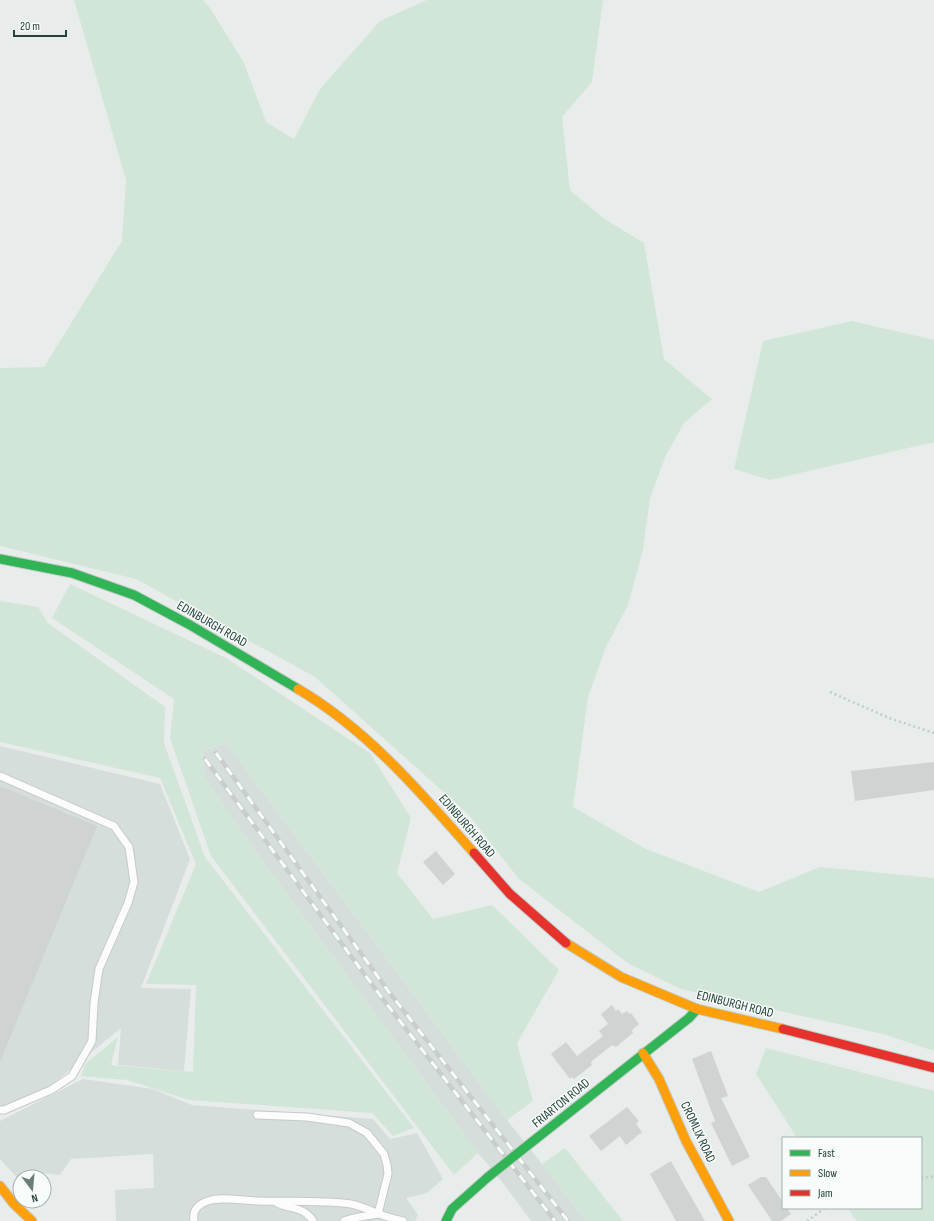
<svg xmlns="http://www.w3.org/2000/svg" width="934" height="1221" viewBox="0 0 934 1221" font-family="'Sofia Sans Condensed',sans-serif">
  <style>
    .built { fill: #d6dedb }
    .green { fill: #d1e6d8 }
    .building { fill: #cfd4d2 }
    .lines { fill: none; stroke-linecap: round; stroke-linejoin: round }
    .lane-casing { stroke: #c5cac8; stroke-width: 9 }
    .fast-casing { stroke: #c3cbc8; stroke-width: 11 }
    .slow-casing { stroke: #c3cbc8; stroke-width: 11 }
    .jam-casing { stroke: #c3cbc8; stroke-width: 11 }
    .path { stroke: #c3ccca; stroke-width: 2.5; stroke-dasharray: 2 3; stroke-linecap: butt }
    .lane { stroke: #fcfcfc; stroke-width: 7 }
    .fast { stroke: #30b455; stroke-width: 9 }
    .slow { stroke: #ff9f0a; stroke-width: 9 }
    .jam { stroke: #e5322d; stroke-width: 9 }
    .rail-casing { stroke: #c9cdcc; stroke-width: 4.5 }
    .rail { stroke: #f7fbf9; stroke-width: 3; stroke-dasharray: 9; stroke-linecap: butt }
    .fast-bridge-casing { stroke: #c3cbc8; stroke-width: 11; stroke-linecap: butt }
    .fast-bridge { stroke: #30b455; stroke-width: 9 }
    .labels { text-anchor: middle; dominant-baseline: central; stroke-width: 3; stroke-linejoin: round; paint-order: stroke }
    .street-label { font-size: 13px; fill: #24423a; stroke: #f7fbf9 }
  </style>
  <rect width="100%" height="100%" fill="#e8edeb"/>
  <!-- built -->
  <g class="built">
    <polygon points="226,743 507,1120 542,1164 586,1221 531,1221 503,1183 478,1153 250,844 205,778 202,751"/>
    <polygon points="0,746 160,784 190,859 141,988 191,989 184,1071 118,1065 121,1028 49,1087 0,1110"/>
    <polygon points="83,1079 153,1089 192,1105 373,1119 390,1139 417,1133 443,1179 427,1193 406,1198 418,1215 415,1221 116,1221 115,1190 154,1188 153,1154 71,1159 60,1175 43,1173 36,1175 36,1177 20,1177 20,1181 0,1159 0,1121"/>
  </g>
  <!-- green -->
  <g class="green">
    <polygon points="74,0 203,0 210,8 244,63 266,122 294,139 320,89 380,21 427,0 603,0 592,82 562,117 570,190 606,220 644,243 664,359 712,399 684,423 666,455 650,498 643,550 628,605 606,647 588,697 573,807 646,849 759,892 820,867 934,878 934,1051 883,1034 681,989 629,964 519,879 468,814 315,677 136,579 0,546 0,368 44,367 122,241 126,180"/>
    <polygon points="852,321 934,340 934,442 770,480 734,469 763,341"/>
    <polygon points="70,584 226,658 370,753 411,818 397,873 433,919 492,905 559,970 517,1043 533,1101 507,1120 226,743 202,751 205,778 250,844 478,1153 454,1175 211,856 170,738 174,699 52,618"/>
    <polygon points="0,601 38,607 48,623 165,707 164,743 205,857 414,1128 393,1136 372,1113 189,1100 127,1080 81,1076 85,1064 118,1037 111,1065 193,1072 196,985 146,984 196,864 160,778 0,742"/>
    <polygon points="766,1048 934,1091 934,1221 857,1221 847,1208 921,1208 921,1138 797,1138 756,1074"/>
    <polygon points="565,1148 623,1221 586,1221 542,1164"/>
  </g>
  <!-- building -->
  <g class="building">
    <polygon points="934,762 934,790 855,801 851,771"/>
    <polygon points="0,786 97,826 0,1062"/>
    <polygon points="436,851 455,874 443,885 423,862"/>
    <polygon points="612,1005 616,1011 618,1009 622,1014 627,1011 629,1014 631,1013 639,1024 632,1030 633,1033 616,1047 612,1045 592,1061 591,1063 592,1065 574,1079 572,1077 570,1079 551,1054 566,1042 577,1056 603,1036 599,1031 608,1024 601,1014"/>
    <polygon points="711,1051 728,1096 721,1098 750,1157 732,1166 711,1123 715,1121 692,1059"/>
    <polygon points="627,1107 639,1121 636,1124 642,1132 626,1145 620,1136 601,1151 589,1136"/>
    <polygon points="671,1161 682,1181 705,1221 676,1221 650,1174"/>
    <polygon points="761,1177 766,1177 783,1202 783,1208 787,1208 791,1214 781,1221 772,1221 748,1185"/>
  </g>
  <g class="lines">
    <!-- lane casing -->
    <g class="lane-casing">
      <g id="lane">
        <polyline points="0,776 114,826 129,847 134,882 128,903 99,969 94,1003 92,1041 72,1076 51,1090 4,1110 0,1110"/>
        <polyline points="257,1115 307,1117 349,1123 367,1133 384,1154 387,1165 388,1174 378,1214"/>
        <path d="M277,1203c13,6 28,4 36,18"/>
        <path d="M194,1221c-2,-10 4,-17 14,-20 13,-5 37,0 51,0 31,1 61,-1 92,3 10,2 18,6 28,10 8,3 16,5 24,7"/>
        <path d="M344,1221c8,-4 24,-5 34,-7"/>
      </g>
    </g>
    <!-- fast casing -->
    <g class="fast-casing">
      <g id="fast">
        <polyline points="0,559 72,573 134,595 190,625 298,689"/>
        <polyline points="537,1138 689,1018 697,1009"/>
        <polyline points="446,1221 452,1209 488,1177"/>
      </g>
    </g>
    <!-- slow casing -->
    <g class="slow-casing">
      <g id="slow">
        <path d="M298,689c70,41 123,104 176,164"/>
        <polyline points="566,943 621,977 697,1009 783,1029"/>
        <polyline points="643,1053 659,1079 686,1141 729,1221"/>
        <polyline points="0,1186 14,1204 32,1221"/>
      </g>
    </g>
    <!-- jam casing -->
    <g class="jam-casing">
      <g id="jam">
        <polyline points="474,853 510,894 566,943"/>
        <polyline points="783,1029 934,1068"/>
      </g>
    </g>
    <!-- path -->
    <g class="path">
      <polyline points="830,692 889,718 934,733"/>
      <polyline points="921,1178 934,1176"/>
      <polyline points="807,1221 825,1208"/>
    </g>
    <!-- lane -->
    <use href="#lane" class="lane"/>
    <!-- fast -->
    <use href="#fast" class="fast"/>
    <!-- slow -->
    <use href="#slow" class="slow"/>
    <!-- jam -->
    <use href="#jam" class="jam"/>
    <!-- rail casing -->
    <g class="rail-casing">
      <g id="rail">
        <polyline points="216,753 389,992 568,1221"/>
        <polyline points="205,759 382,998 555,1221"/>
      </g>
    </g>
    <!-- rail -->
    <use href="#rail" class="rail"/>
    <!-- fast-bridge casing -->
    <g class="fast-bridge-casing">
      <polyline id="fast-bridge" points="488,1177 537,1138"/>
    </g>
    <!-- fast-bridge -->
    <use href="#fast-bridge" class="fast-bridge"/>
  </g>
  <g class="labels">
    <!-- street labels -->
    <g class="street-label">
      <text transform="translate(212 624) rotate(30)">EDINBURGH ROAD</text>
      <text transform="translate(467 826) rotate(49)">EDINBURGH ROAD</text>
      <text transform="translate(735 1004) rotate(14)">EDINBURGH ROAD</text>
      <text transform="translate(561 1103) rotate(-39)">FRIARTON ROAD</text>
      <text transform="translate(698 1132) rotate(65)">CROMLIX ROAD</text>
    </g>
  </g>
  <!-- legend -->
  <rect x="782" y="1137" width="140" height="72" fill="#f7fbf9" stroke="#a3b1ad"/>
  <rect x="790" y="1150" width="20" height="6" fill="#30b455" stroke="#a3b1ad"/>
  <text x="818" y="1157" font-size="12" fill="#24423a">Fast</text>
  <rect x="790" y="1170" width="20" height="6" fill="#ff9f0a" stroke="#a3b1ad"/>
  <text x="818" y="1177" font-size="12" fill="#24423a">Slow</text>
  <rect x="790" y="1190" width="20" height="6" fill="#e5322d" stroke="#a3b1ad"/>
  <text x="818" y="1197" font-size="12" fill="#24423a">Jam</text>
  <!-- north arrow -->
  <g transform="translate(32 1189) rotate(164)"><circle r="19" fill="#f7fbf9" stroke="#a3b1ad"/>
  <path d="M0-3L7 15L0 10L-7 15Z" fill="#697e78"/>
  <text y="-6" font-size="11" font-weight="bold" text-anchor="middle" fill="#24423a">N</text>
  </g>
  <!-- scale -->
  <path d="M14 30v6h52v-6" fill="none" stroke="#24423a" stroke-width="2"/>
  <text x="20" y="30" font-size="12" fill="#24423a" stroke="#f7fbf9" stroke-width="3" paint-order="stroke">20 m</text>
</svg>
